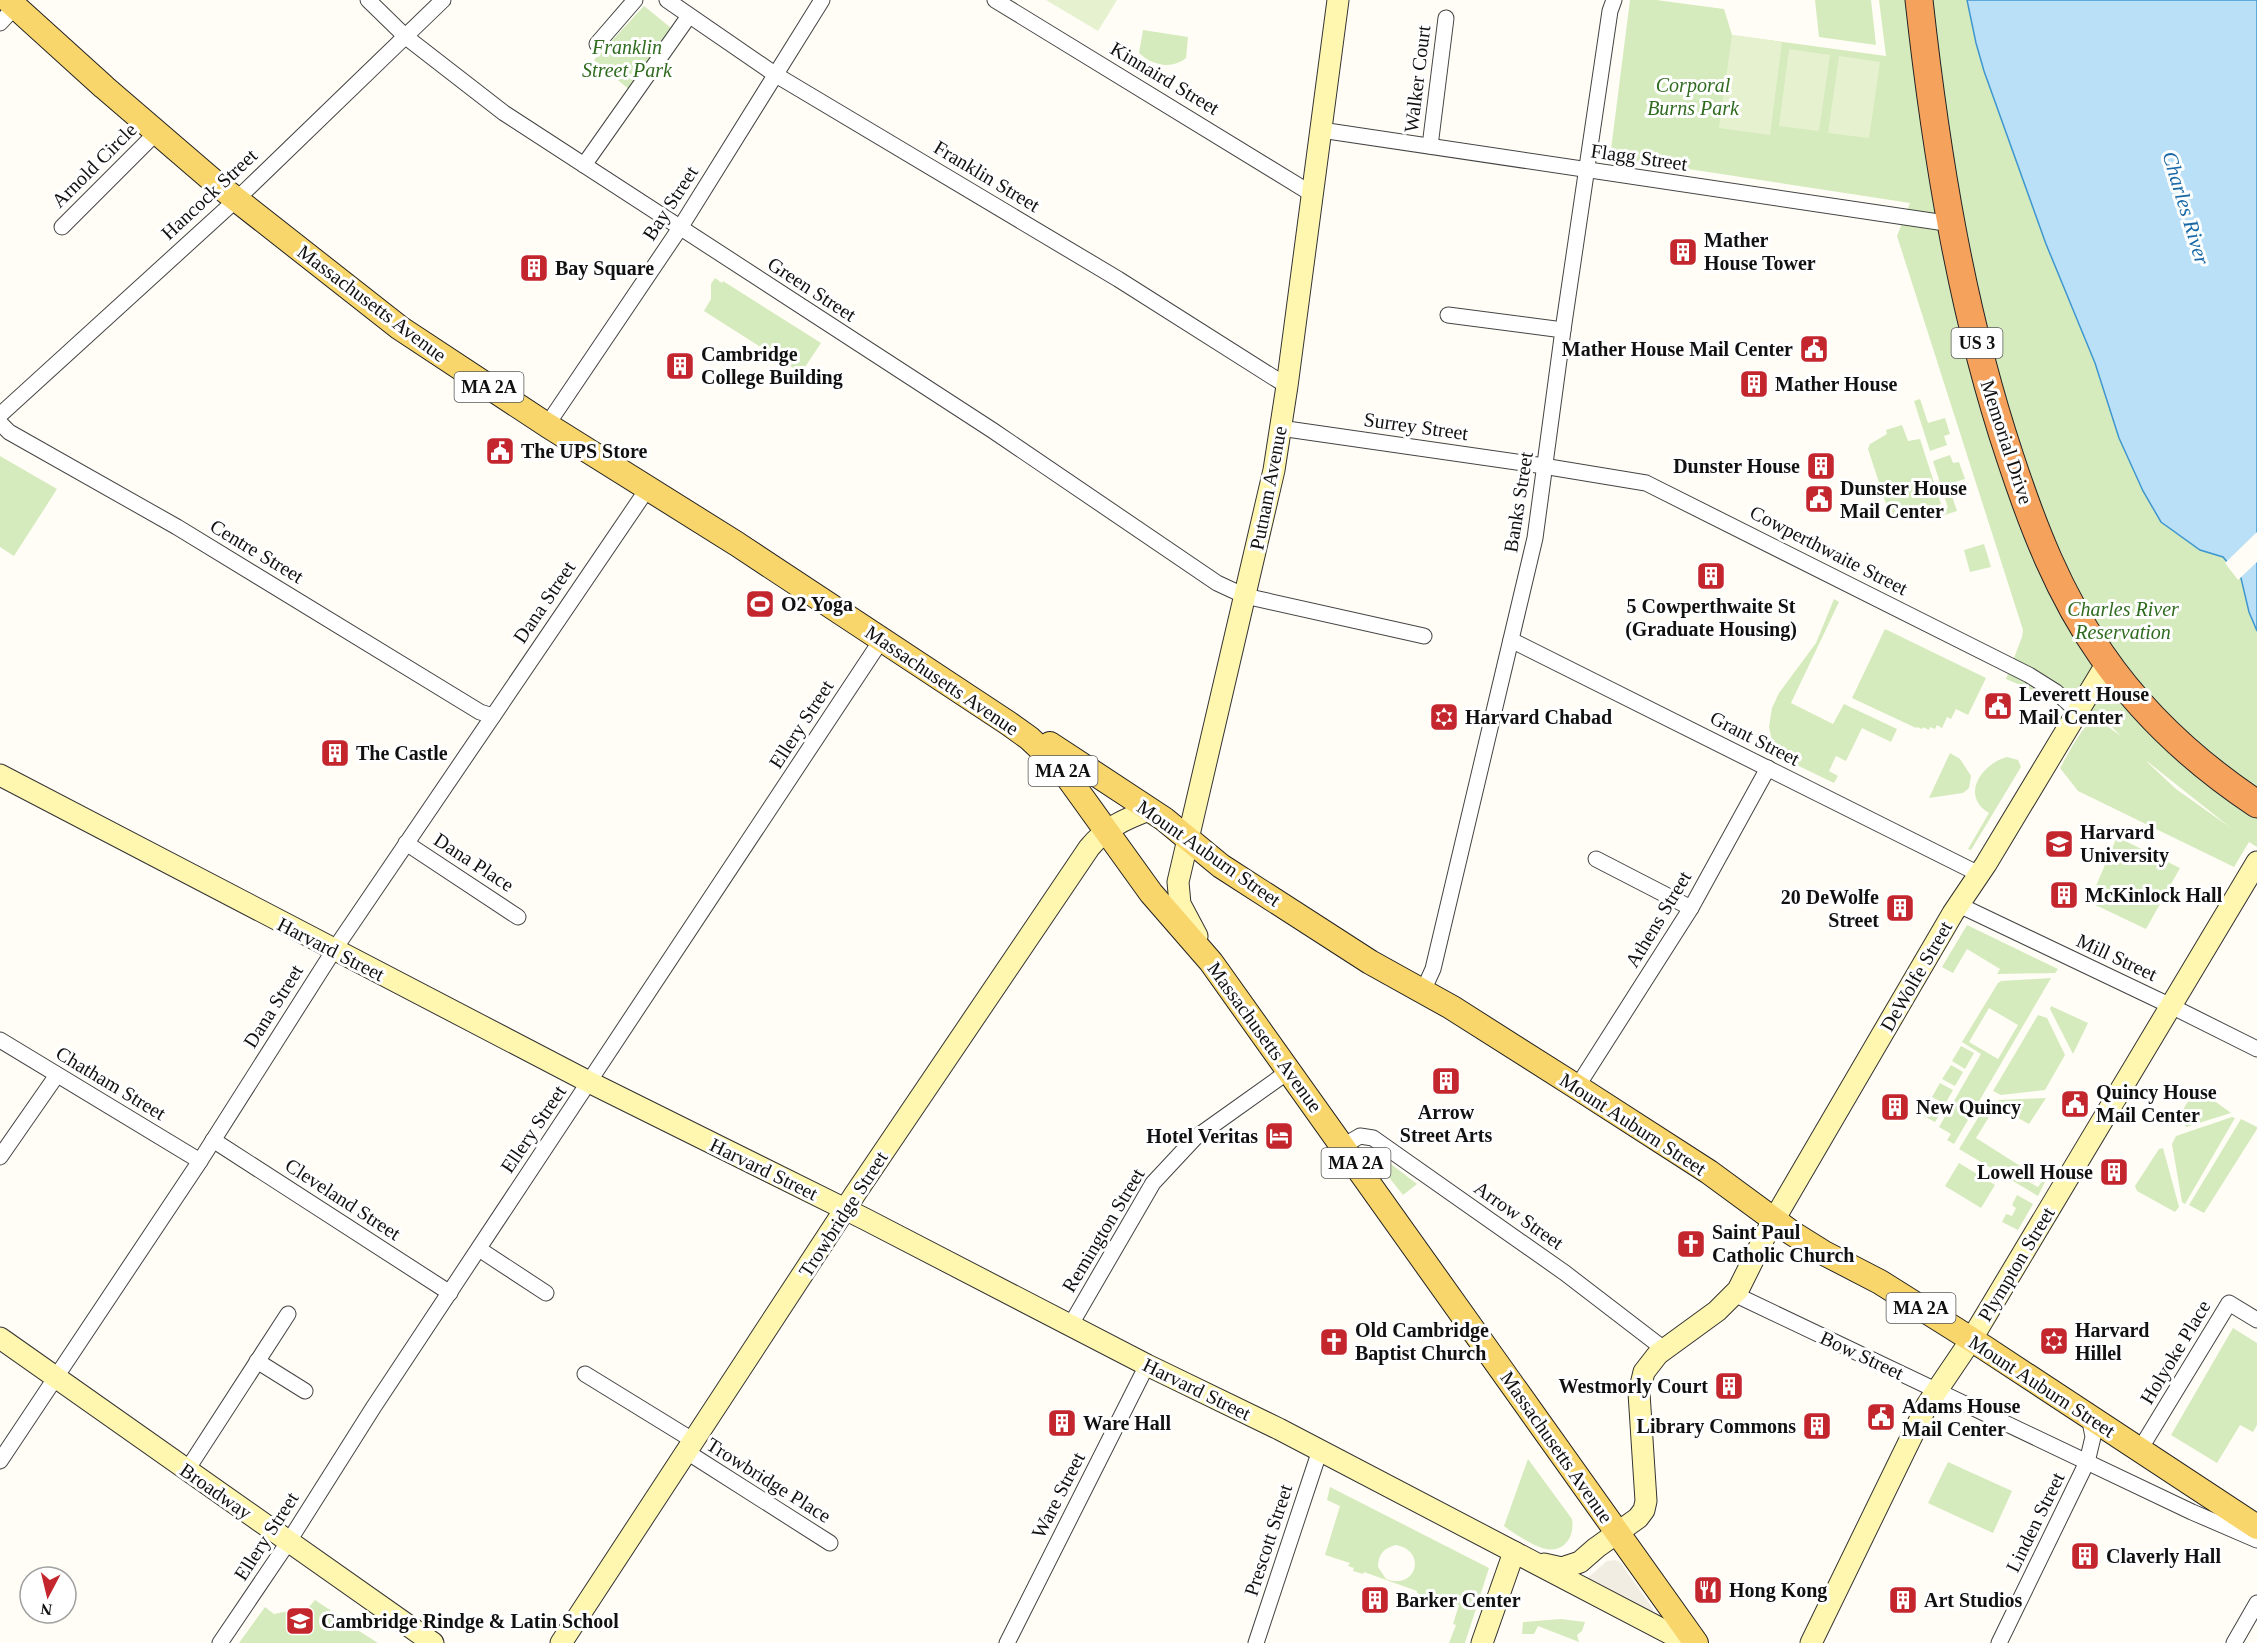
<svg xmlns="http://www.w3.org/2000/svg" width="2257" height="1643" viewBox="0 0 2257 1643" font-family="Georgia,serif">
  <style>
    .green { fill: #d5ebbd; fill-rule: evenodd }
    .pitch { fill: #e6f2cf }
    .plaza { fill: #f1ede2 }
    .water { fill: #b9e0f7; stroke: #3f96cf; stroke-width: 1.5 }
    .pier { fill: #fffdf5 }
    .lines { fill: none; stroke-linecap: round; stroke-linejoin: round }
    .street-casing { stroke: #444; stroke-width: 17 }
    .secondary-casing { stroke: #333; stroke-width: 23 }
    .primary-casing { stroke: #222; stroke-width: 26 }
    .highway-casing { stroke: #222; stroke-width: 29 }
    .street { stroke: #fff; stroke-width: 15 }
    .secondary { stroke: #fff6b0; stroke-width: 21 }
    .primary { stroke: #f9d66b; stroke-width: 24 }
    .highway { stroke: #f5a25d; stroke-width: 27 }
    .labels { text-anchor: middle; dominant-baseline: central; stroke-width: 6; stroke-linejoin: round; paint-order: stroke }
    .shield { fill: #fff; stroke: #585858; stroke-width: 1.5 }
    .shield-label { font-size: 18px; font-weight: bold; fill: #111 }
    .park-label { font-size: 20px; font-style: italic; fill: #2f6b1f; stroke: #fff }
    .street-label { font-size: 20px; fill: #111; stroke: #fff }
    .poi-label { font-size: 20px; font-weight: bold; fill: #111; stroke: #fff; text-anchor: start }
    .water-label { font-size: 21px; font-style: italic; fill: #1768a6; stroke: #fff }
  </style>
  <rect width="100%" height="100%" fill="#fffdf5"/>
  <!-- green -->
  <g class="green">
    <path d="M1630,0h26l68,9 8,26 154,21 -7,-56h88l17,71 62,173 49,119 24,75 24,53 18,31 39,28 23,7 18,21 16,53v216l-8,-5 -15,25 -156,-76 -18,-23c8,-13 23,-46 37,-49l24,17 -14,-14 -101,-43 16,-42 1,-7 -126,-394 13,-33 -300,-46zM2147,762h1l83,66 -55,-39z"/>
    <polygon points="1815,0 1871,0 1876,45 1819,37"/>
    <polygon points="644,6 676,32 632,92 594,60"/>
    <path d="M1143,30l45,7 -2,21c-15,12 -34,7 -47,-5z"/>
    <polygon points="715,278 722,283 723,281 821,343 801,373 704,311 711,299 711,284"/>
    <polygon points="1920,399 1928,423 1945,418 1950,434 1944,436 1947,445 1930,451 1914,401"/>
    <polygon points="1902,425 1908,441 1920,439 1941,504 1895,520 1890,516 1868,449 1870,444 1887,434 1886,430"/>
    <polygon points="1950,455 1953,463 1959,462 1965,479 1948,484 1957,511 1935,518 1933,513 1948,508 1933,461"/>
    <polygon points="0,456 57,489 14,556 0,547"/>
    <polygon points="1984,544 1991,567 1970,572 1964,550"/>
    <polygon points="1834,599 1839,602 1791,703 1833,724 1844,704 1897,729 1891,742 1862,728 1846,761 1836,756 1829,771 1838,776 1834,783 1784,759 1772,741 1769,727 1772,708 1779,693 1816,643"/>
    <polygon points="1885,629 1986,678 1968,715 1956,709 1951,719 1947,717 1942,728 1937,725 1935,729 1930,727 1929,730 1923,727 1922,729 1917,727 1916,728 1852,698"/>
    <polygon points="1950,753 1960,759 1971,776 1969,788 1963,793 1929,798"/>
    <path d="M2007,757l11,3 3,7 -50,83 -3,-1 21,-36c-29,-17 -8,-49 18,-56z"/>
    <polygon points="2117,837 2180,868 2146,929 2089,902"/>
    <polygon points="1967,925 2058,969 2055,973 1997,974 2000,969 1967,949 1953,973 1942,967"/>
    <path d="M2051,978l-97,166 -7,-4 4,-6 -12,-7 42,-73 -19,-12 36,-59 3,-2zM1989,1008l29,17 -20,34 -29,-17z"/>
    <polygon points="2051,1006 2088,1023 2073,1054 2050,1009"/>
    <polygon points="2038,1015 2047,1018 2065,1055 2045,1090 2001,1095 1993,1091"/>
    <polygon points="1961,1046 1974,1053 1965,1069 1952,1061"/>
    <polygon points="1951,1065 1963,1072 1955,1086 1942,1079"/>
    <polygon points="1940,1083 1953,1090 1945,1104 1932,1097"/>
    <path d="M2197,1097h12l22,16 -45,14c-7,-11 -3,-26 11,-30z"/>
    <polygon points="2046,1098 2029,1124 1996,1106 1999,1100"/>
    <polygon points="1930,1101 1943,1109 1935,1122 1922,1115"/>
    <polygon points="1986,1105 1994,1109 1976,1138 2033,1174 2029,1182 2038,1187 2045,1177 2047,1178 2038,1196 1959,1149"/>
    <polygon points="2232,1117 2235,1118 2185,1204 2182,1202 2172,1144 2176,1136"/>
    <polygon points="2241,1119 2257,1127 2257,1129 2204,1213 2189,1205"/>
    <polygon points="2163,1148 2179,1207 2175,1212 2137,1191 2135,1186 2159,1149"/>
    <polygon points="1384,1161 1387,1161 1417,1184 1403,1195 1380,1166"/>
    <polygon points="1959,1163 1995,1185 1981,1208 1945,1186"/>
    <polygon points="2017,1195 2033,1204 2018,1230 2002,1222 2006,1214 2012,1216 2016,1208 2012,1205"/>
    <polygon points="2233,1328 2257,1343 2257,1425 2253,1432 2240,1425 2217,1463 2171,1435"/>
    <path d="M1528,1459l44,60c3,15 -6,34 -26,30 -11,-2 -33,-16 -42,-23z"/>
    <polygon points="1948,1462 2012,1491 1993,1533 1928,1503"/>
    <path d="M1330,1487l159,81 -24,75h-16l7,-18 -3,-1 6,-19 -33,-11 -1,2 -8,-3v-2l-53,-19 -1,2 -10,-3 1,-3 -6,-2 2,-3 -25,-8 15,-49 -13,-6zM1396,1545c32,6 20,46 -10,34l-8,-12c0,-13 6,-19 18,-22z"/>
    <polygon points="315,1600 345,1620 345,1622 378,1643 239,1643 265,1607 274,1614 309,1607"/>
    <polygon points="1561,1619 1585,1622 1582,1631 1577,1635 1579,1642 1538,1626 1534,1634 1522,1634 1523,1622"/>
  </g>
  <!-- pitch -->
  <g class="pitch">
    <polygon points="1046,0 1117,0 1098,31"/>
    <polygon points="1732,35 1782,42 1770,135 1719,128"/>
    <polygon points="1789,49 1830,55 1819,131 1779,126"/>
    <polygon points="1839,56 1880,62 1869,138 1828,133"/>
  </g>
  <!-- plaza -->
  <polygon class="plaza" points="1615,1560 1620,1562 1653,1609 1654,1614 1585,1580 1607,1561"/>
  <!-- water -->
  <polygon class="water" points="1967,0 2257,0 2257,631 2249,612 2241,578 2223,557 2200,550 2161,522 2143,491 2119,438 2095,363 2046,244 1984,71 1976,43"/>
  <!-- pier -->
  <polygon class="pier" points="2257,532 2257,562 2238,580 2225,563"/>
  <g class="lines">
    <!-- street casing -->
    <g class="street-casing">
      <g id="street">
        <polyline points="368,0 406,37 504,113 992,430 1217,583 1245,596 1424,636"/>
        <polyline points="667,0 776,75 1118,279 1287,386"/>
        <polyline points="995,0 1312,194"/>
        <polyline points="0,23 15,7"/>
        <polyline points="597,44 635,0"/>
        <polyline points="1321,130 1952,224"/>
        <polyline points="1430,146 1446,18"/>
        <polyline points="584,165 689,16"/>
        <polyline points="62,227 156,133"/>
        <polyline points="1448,315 1563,330"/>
        <polyline points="0,415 237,199 443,0"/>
        <polyline points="0,423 9,432 177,527 480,712 493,716"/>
        <polyline points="547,425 680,228 822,0"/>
        <polyline points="1280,428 1537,465 1646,483 2029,675 2056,692 2077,711"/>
        <polyline points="1511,640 1979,874"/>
        <polyline points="406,843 518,917"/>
        <polyline points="1596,859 1691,908"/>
        <polyline points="1959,905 2171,1006 2257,1049"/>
        <polyline points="1423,991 1433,969 1535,538 1563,330 1610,11 1614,0"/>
        <polyline points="0,1040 200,1161"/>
        <polyline points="1577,1087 1691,908 1768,768"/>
        <polyline points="213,1140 450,1293"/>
        <polyline points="1343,1146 1360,1136 1373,1138 1565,1273 1664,1349"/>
        <polyline points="0,1157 57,1075"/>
        <polyline points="479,1249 546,1293"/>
        <polyline points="1734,1294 2192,1512 2257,1540"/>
        <polyline points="1070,1326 1153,1183 1195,1138 1289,1071"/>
        <polyline points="257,1361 305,1391"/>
        <polyline points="585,1374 694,1441"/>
        <polyline points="2139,1451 2229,1303 2257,1320"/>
        <polyline points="687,1452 830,1543"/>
        <polyline points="0,1461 200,1161 334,950 648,488"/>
        <polyline points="187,1470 288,1314"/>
        <polyline points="220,1643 289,1541 373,1408 882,639"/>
        <polyline points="1007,1643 1147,1365"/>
        <polyline points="1256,1643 1320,1450"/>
        <polyline points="1999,1643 2087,1462 2093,1437 2089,1416"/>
        <polyline points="2234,1643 2257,1603"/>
      </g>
    </g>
    <!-- secondary casing -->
    <g class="secondary-casing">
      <g id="secondary">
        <polyline points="0,775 589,1082 865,1219 1147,1365 1279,1429 1688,1643"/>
        <polyline points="1197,936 1180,904 1178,882 1274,470 1287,386 1338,0"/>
        <polyline points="0,1338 433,1643"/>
        <polyline points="1544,1564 1562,1568 1580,1562 1596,1548 1638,1518 1644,1510 1646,1501 1639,1393 1644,1372 1658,1354 1717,1311 1738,1290 1768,1230 1953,913 1986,864 2107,663"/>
        <path d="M561,1643l294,-449 234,-346c16,-20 36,-29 60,-38"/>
        <polyline points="1482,1643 1514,1552"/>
        <polyline points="1811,1643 1927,1405 1971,1340 2257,862"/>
      </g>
    </g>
    <!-- primary casing -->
    <g class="primary-casing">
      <g id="primary">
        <polyline points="8,0 104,87 218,185 400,328 547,425 737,544 1008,723 1029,738 1061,768 1151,893 1211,962 1696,1643"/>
        <polyline points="1050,744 1164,819 1221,866 1370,962 1451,1007 1577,1087 1709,1172 1792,1233 1824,1253 1880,1282 1985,1348 2257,1527"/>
      </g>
    </g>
    <!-- highway casing -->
    <g class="highway-casing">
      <path id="highway" d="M1919,0c17,154 42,310 91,457 23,70 49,137 91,197 41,60 96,110 156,150"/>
    </g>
    <!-- street -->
    <use href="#street" class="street"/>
    <!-- secondary -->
    <use href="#secondary" class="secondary"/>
    <!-- primary -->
    <use href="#primary" class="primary"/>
    <!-- highway -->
    <use href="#highway" class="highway"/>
  </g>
  <!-- icons -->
  <defs>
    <g id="building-square" transform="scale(1.5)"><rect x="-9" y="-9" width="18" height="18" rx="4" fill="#c4262e" stroke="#fff"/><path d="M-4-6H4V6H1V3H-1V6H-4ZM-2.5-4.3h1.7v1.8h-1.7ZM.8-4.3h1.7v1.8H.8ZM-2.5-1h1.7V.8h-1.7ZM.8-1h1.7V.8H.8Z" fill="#fff"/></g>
    <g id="civic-square" transform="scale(1.5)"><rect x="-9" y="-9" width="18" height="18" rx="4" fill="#c4262e" stroke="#fff"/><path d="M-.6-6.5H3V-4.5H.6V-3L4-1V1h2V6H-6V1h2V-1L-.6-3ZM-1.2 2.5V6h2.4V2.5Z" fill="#fff"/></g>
    <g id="stadium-square" transform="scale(1.5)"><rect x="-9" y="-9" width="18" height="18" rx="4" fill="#c4262e" stroke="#fff"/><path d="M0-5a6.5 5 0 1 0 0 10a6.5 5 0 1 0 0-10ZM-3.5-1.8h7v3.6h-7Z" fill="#fff"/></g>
    <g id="synagogue-square" transform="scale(1.5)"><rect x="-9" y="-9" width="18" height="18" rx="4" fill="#c4262e" stroke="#fff"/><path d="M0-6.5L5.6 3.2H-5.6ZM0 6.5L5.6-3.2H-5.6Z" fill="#fff"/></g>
    <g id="university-square" transform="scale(1.5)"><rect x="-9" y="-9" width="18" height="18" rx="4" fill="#c4262e" stroke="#fff"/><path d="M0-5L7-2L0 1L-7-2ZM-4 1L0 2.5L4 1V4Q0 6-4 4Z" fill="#fff"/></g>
    <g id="hotel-square" transform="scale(1.5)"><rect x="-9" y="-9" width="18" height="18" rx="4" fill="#c4262e" stroke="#fff"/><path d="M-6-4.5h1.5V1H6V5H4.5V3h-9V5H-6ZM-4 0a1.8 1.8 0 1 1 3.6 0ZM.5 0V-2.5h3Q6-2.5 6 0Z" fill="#fff"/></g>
    <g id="church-square" transform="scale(1.5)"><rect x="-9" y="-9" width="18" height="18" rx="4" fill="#c4262e" stroke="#fff"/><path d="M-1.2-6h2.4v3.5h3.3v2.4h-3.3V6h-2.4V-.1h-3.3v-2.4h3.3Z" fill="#fff"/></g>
    <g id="restaurant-square" transform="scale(1.5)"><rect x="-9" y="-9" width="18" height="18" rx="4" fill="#c4262e" stroke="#fff"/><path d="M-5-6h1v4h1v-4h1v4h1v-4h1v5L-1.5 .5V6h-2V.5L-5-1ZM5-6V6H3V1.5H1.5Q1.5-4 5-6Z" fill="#fff"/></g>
    <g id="school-square" transform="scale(1.5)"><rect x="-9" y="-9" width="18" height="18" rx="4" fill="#c4262e" stroke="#fff"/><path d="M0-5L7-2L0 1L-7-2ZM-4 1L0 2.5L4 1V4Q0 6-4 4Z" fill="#fff"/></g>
  </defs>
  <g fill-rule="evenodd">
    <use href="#building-square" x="1683" y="252"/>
    <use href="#building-square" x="534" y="268"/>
    <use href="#civic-square" x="1814" y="349"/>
    <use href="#building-square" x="680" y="366"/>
    <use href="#building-square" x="1754" y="384"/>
    <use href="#civic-square" x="500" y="451"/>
    <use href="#building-square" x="1821" y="466"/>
    <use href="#civic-square" x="1819" y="499"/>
    <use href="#building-square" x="1711" y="576"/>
    <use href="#stadium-square" x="760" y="604"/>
    <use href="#civic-square" x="1998" y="706"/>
    <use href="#synagogue-square" x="1444" y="717"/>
    <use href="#building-square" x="335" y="753"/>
    <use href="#university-square" x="2059" y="844"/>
    <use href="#building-square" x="2064" y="895"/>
    <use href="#building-square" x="1900" y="908"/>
    <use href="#building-square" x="1446" y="1081"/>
    <use href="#civic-square" x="2075" y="1104"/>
    <use href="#building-square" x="1895" y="1107"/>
    <use href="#hotel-square" x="1279" y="1136"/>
    <use href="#building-square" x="2114" y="1172"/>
    <use href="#church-square" x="1691" y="1244"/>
    <use href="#synagogue-square" x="2054" y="1341"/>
    <use href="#church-square" x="1334" y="1342"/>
    <use href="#building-square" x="1729" y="1386"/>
    <use href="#civic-square" x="1881" y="1417"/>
    <use href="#building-square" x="1062" y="1423"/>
    <use href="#building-square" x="1817" y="1426"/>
    <use href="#building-square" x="2085" y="1556"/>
    <use href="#restaurant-square" x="1708" y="1590"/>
    <use href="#building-square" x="1375" y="1600"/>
    <use href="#building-square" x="1903" y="1600"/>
    <use href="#school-square" x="300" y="1621"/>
  </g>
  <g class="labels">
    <!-- shield labels -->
    <g class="shield">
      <rect x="1951.5" y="328" width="51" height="30" rx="4.5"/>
      <rect x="454.5" y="372" width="69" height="30" rx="4.5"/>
      <rect x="1028.5" y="756" width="69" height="30" rx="4.5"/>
      <rect x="1321.5" y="1148" width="69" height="30" rx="4.5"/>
      <rect x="1886.5" y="1293" width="69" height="30" rx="4.5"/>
    </g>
    <g class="shield-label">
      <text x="1977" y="343">US 3</text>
      <text x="489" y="387">MA 2A</text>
      <text x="1063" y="771">MA 2A</text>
      <text x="1356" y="1163">MA 2A</text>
      <text x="1921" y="1308">MA 2A</text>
    </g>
    <!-- park labels -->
    <g class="park-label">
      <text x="627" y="47">Franklin<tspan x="627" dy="23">Street Park</tspan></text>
      <text x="1693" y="85">Corporal<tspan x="1693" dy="23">Burns Park</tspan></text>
      <text x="2123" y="609">Charles River<tspan x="2123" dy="23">Reservation</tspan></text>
    </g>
    <!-- street labels -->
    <g class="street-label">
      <text transform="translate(1165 78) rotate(31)">Kinnaird Street</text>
      <text transform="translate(1417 79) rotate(-83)">Walker Court</text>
      <text transform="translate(1639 157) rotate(8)">Flagg Street</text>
      <text transform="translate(94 165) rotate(-45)">Arnold Circle</text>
      <text transform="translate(987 176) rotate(31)">Franklin Street</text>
      <text transform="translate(209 194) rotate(-43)">Hancock Street</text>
      <text transform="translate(670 203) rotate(-57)">Bay Street</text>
      <text transform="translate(812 289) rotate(33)">Green Street</text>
      <text transform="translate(372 303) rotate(37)">Massachusetts Avenue</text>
      <text transform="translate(1416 426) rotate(8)">Surrey Street</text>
      <text transform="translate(2007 442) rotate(72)">Memorial Drive</text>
      <text transform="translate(1268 488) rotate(-79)">Putnam Avenue</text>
      <text transform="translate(1518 502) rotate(-81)">Banks Street</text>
      <text transform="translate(1829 550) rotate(27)">Cowperthwaite Street</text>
      <text transform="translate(257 551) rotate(31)">Centre Street</text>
      <text transform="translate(544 602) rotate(-56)">Dana Street</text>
      <text transform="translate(942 680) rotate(34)">Massachusetts Avenue</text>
      <text transform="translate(801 724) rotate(-57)">Ellery Street</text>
      <text transform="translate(1755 738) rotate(27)">Grant Street</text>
      <text transform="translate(1209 853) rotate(35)">Mount Auburn Street</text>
      <text transform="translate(474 862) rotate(33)">Dana Place</text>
      <text transform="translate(1658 919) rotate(-59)">Athens Street</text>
      <text transform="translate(331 949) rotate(27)">Harvard Street</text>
      <text transform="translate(2117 957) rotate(25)">Mill Street</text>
      <text transform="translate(1916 976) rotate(-60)">DeWolfe Street</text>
      <text transform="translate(273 1006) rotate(-58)">Dana Street</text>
      <text transform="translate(1265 1037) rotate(54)">Massachusetts Avenue</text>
      <text transform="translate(111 1083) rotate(31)">Chatham Street</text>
      <text transform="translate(1633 1124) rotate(33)">Mount Auburn Street</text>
      <text transform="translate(533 1129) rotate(-56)">Ellery Street</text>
      <text transform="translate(764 1169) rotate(26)">Harvard Street</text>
      <text transform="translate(343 1199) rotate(33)">Cleveland Street</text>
      <text transform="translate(843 1214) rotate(-57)">Trowbridge Street</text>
      <text transform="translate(1519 1215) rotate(35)">Arrow Street</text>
      <text transform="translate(1103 1230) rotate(-59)">Remington Street</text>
      <text transform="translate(2016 1264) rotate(-59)">Plympton Street</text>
      <text transform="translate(2175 1352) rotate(-59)">Holyoke Place</text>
      <text transform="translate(1862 1355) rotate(25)">Bow Street</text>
      <text transform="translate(2042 1386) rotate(33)">Mount Auburn Street</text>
      <text transform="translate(1197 1389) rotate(26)">Harvard Street</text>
      <text transform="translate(1557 1447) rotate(55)">Massachusetts Avenue</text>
      <text transform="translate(769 1480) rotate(32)">Trowbridge Place</text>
      <text transform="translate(216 1491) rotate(35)">Broadway</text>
      <text transform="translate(1058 1495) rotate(-63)">Ware Street</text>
      <text transform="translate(2035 1522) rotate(-64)">Linden Street</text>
      <text transform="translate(266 1536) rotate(-57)">Ellery Street</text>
      <text transform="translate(1268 1540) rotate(-72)">Prescott Street</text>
    </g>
    <!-- poi labels -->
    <g class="poi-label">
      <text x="1704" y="240">Mather<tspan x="1704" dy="23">House Tower</tspan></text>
      <text x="555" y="268">Bay Square</text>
      <text x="1793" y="349" text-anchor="end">Mather House Mail Center</text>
      <text x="701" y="354">Cambridge<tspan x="701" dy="23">College Building</tspan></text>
      <text x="1775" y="384">Mather House</text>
      <text x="521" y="451">The UPS Store</text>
      <text x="1800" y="466" text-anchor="end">Dunster House</text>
      <text x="1840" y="488">Dunster House<tspan x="1840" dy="23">Mail Center</tspan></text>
      <text x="781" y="604">O2 Yoga</text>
      <text x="1711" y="606" text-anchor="middle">5 Cowperthwaite St<tspan x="1711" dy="23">(Graduate Housing)</tspan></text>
      <text x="2019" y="694">Leverett House<tspan x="2019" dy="23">Mail Center</tspan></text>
      <text x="1465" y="717">Harvard Chabad</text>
      <text x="356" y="753">The Castle</text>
      <text x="2080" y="832">Harvard<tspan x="2080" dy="23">University</tspan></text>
      <text x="2085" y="895">McKinlock Hall</text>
      <text x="1879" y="897" text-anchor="end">20 DeWolfe<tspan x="1879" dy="23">Street</tspan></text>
      <text x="2096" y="1092">Quincy House<tspan x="2096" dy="23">Mail Center</tspan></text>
      <text x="1916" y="1107">New Quincy</text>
      <text x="1446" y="1112" text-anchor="middle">Arrow<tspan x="1446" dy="23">Street Arts</tspan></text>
      <text x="1258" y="1136" text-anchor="end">Hotel Veritas</text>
      <text x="2093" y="1172" text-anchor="end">Lowell House</text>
      <text x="1712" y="1232">Saint Paul<tspan x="1712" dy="23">Catholic Church</tspan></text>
      <text x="1355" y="1330">Old Cambridge<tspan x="1355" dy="23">Baptist Church</tspan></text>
      <text x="2075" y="1330">Harvard<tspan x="2075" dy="23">Hillel</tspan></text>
      <text x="1708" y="1386" text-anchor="end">Westmorly Court</text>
      <text x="1902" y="1406">Adams House<tspan x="1902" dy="23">Mail Center</tspan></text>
      <text x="1083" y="1423">Ware Hall</text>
      <text x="1796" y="1426" text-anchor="end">Library Commons</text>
      <text x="2106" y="1556">Claverly Hall</text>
      <text x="1729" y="1590">Hong Kong</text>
      <text x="1396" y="1600">Barker Center</text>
      <text x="1924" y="1600">Art Studios</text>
      <text x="321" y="1621">Cambridge Rindge &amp; Latin School</text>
    </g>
    <!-- water labels -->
    <g class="water-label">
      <text transform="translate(2186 208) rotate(73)">Charles River</text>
    </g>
  </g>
  <!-- north arrow -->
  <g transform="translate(48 1595) rotate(187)"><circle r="28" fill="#ffffff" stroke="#a0a0a0" stroke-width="1.5"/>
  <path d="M0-4.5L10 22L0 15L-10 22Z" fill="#c4262e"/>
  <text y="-9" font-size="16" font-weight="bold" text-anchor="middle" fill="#111111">N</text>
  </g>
</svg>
